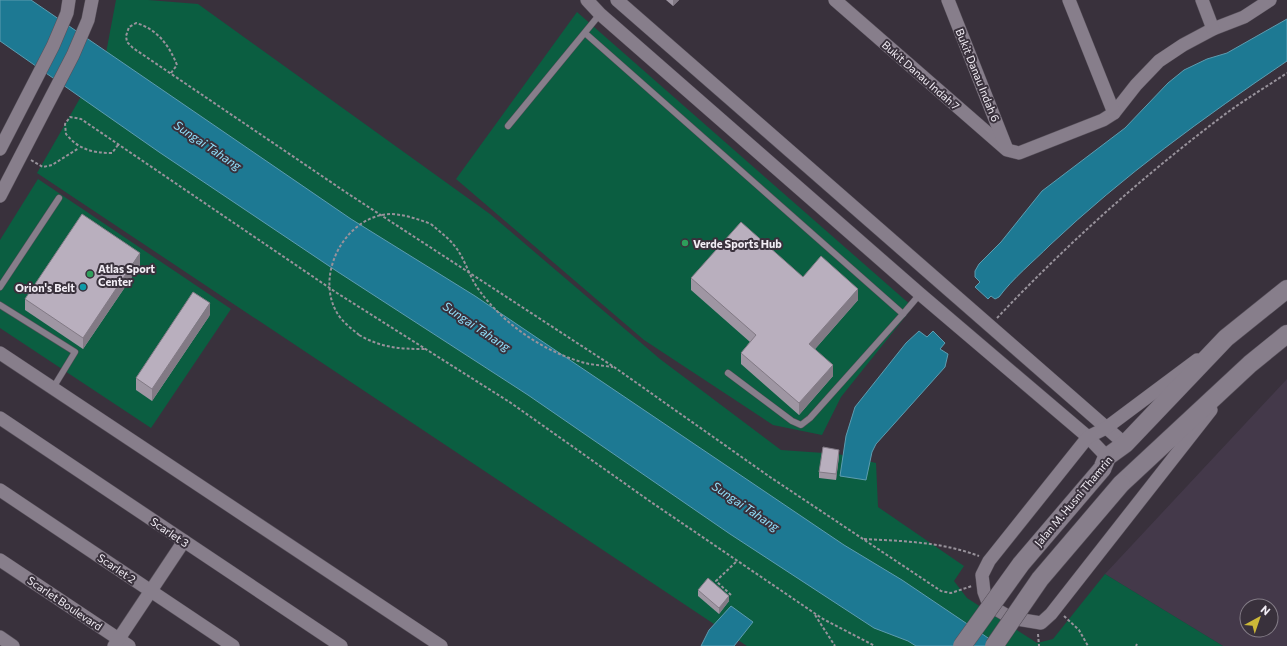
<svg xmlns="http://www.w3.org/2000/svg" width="1287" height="646" viewBox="0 0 1287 646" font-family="Commissioner,sans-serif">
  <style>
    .built { fill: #44394a; fill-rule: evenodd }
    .green { fill: #0b5e41 }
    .water { fill: #1d7993; stroke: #5d9cb0 }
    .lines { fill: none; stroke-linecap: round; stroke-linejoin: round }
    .service-casing { stroke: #57505a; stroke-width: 7 }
    .minor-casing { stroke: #57505a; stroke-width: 14 }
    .secondary-casing { stroke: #57505a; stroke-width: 19 }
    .path { stroke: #98929b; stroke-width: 2; stroke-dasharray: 3 2; stroke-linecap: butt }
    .service { stroke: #877e8b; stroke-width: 6 }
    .minor { stroke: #877e8b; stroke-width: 13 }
    .secondary { stroke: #877e8b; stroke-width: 18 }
    .secondary-bridge-casing { stroke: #57505a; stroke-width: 19; stroke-linecap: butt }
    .path-bridge { stroke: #98929b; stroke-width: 2; stroke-dasharray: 3 2; stroke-linecap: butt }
    .secondary-bridge { stroke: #877e8b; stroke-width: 18 }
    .wall { fill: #9f96a3 }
    .shaded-wall { fill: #827a85 }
    .building { fill: #b9afbe; stroke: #827a85 }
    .leisure-dot { fill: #2e9e5b; stroke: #39313c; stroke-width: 1.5 }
    .culture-dot { fill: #0f9aa8; stroke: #39313c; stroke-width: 1.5 }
    .labels { text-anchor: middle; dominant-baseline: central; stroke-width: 4; stroke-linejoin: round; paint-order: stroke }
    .street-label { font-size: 11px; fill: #f2edf5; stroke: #39313c }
    .poi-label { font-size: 11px; font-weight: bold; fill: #f2edf5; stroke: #39313c; text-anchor: start }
    .water-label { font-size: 12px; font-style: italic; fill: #91dffa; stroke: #39313c }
  </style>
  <rect width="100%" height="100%" fill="#39313c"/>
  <!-- built -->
  <path class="built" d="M1287,379v267h-64l-118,-72zM1247,606h24v24h-24z"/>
  <!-- green -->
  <g class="green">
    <polygon points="116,0 148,0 198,4 490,214 660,359 781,450 838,454 876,463 878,507 964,566 954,581 967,598 1037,643 1053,639 1105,574 1223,646 747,646 37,173 106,53"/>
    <polygon points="577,12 913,307 841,397 822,435 773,425 644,340 456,179"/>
    <polygon points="38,179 231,309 151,428 0,328 0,240"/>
  </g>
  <!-- water -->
  <g class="water">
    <polygon points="0,0 31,0 351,219 475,296 844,545 902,580 1000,646 916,646 908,641 874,628 730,534 528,395 338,272 159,152 0,41"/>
    <path d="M1287,19v42c-83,56 -164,115 -237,184 -17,17 -37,33 -51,52l-4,2 -4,-3 -3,3 -13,-12 5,-5 -5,-5v-6l4,-7 22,-22 41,-51 83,-63 43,-45 16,-13 23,-11 20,-6z"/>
    <polygon points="919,331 927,337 933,331 945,343 940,349 948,354 945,367 876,444 872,452 866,480 840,476 846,436 855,407 906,343"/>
    <polygon points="731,606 753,622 734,646 701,646 709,630"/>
  </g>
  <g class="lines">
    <!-- service casing -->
    <g class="service-casing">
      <g id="service">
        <polyline points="585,33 903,314 920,294"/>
        <polyline points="508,126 600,14"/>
        <polyline points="0,287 59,198"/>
        <polyline points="0,305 75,352 53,388"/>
        <polyline points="728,373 792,421 801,425 810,418 903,314"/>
      </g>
    </g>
    <!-- minor casing -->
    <g class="minor-casing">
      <g id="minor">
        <polyline points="587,0 600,14 920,294 1088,437 1107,457"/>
        <polyline points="617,0 1125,444"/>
        <polyline points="835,0 1007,150 1019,153 1103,120 1114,113 1136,85 1159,61 1183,45 1213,29 1244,17 1270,0"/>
        <polyline points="948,0 1006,147"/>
        <polyline points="1069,0 1114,113"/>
        <polyline points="1202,0 1213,29"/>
        <polyline points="0,149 53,46 67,13 69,0"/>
        <polyline points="0,196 73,55 88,20 92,0"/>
        <polyline points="0,353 441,646"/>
        <polyline points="1197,360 1106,428 1088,437 989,561 982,575 984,592 989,605 1011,618 1041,623 1051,614 1211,410"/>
        <polyline points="0,418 341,646"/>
        <polyline points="0,490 233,646"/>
        <polyline points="0,560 129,646"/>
        <polyline points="0,637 13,646"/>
        <polyline points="114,646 184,541"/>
      </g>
    </g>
    <!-- secondary casing -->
    <g class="secondary-casing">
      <g id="secondary">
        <polyline points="1102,469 1107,457 1125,444 1226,338 1287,289"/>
        <polyline points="1121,484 1250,364 1287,334"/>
      </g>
    </g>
    <!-- path -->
    <g class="path">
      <path d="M171,73l6,-8c-8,-20 -20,-36 -41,-42l-7,4 -3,9 1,6 6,6 214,145 267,174 156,110 171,114 10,2 21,-7"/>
      <path d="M118,145l-6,8c-20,0 -34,-4 -46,-19l-1,-10 5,-7 11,2 256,174 174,110 140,99 172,117 52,27"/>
      <polyline points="31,160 43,167 52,165 79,148"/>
      <path d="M431,224c9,8 19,15 26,25 9,13 13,29 22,41 25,35 68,64 110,74 8,1 16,2 24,3"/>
      <path d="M997,318c70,-74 146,-142 227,-203 20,-15 42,-28 63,-42"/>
      <path d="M359,335c23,13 41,14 66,14"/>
      <path d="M864,539c39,2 78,3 115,17"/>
      <polyline points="731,595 716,581 737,561"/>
      <polyline points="815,615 835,646"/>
      <polyline points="1064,616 1079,630 1088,646"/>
      <polyline points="1038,634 1039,646"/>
      <polyline points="1136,646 1137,644"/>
    </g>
    <!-- service -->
    <use href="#service" class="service"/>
    <!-- minor -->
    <use href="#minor" class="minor"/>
    <!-- secondary -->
    <use href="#secondary" class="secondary"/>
    <!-- secondary-bridge casing -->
    <g class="secondary-bridge-casing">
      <g id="secondary-bridge">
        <polyline points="962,646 1021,564 1102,469"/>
        <polyline points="994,646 1040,579 1121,484"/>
      </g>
    </g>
    <!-- path-bridge -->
    <path class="path-bridge" d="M359,335c-8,-7 -18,-14 -23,-24 -21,-39 11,-97 56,-97 14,1 26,5 39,10"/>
    <!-- secondary-bridge -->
    <use href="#secondary-bridge" class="secondary-bridge"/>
  </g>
  <!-- wall -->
  <g class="wall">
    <polygon points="666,0 679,0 673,6"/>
    <polygon points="140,265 83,349 25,310 25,299"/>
    <polygon points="803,277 858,300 815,349 833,376 799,415 741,364 741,353 750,342 691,290 691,278"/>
    <polygon points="210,315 152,401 136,390 136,378"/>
    <polygon points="839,456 836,480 819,478 819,472"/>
    <polygon points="698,590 729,601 719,614 698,596"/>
  </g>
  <!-- shaded-wall -->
  <g class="shaded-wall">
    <polygon points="673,0 679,0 673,6"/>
    <polygon points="140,253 140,265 83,349 83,338"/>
    <polygon points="858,289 858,300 809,356 809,344"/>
    <polygon points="210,303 210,315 152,401 152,389"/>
    <polygon points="833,365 833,376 799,415 799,403"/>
    <polygon points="839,450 839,456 836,480 836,474"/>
    <polygon points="729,596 729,601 719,614 719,608"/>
  </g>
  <!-- building -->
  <g class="building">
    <polygon points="82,214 140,253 83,338 25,299"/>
    <polygon points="741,222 803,277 821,256 858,289 809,344 833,365 799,403 741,353 756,335 691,278"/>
    <polygon points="193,292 210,303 152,389 136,378"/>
    <polygon points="823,447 839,450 836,474 819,472"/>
    <polygon points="708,578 729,596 719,608 698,590"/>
  </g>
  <!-- markers -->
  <g class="leisure-dot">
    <circle cx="685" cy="243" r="4"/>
    <circle cx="90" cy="274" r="4"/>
  </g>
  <circle class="culture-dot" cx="83" cy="287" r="4"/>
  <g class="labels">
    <!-- street labels -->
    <g class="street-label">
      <text transform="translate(921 75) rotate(41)">Bukit Danau Indah 7</text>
      <text transform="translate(978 75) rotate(68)">Bukit Danau Indah 6</text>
      <text transform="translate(1073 501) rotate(-50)">Jalan M. Husni Thamrin</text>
      <text transform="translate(170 532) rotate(34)">Scarlet 3</text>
      <text transform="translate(117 568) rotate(34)">Scarlet 2</text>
      <text transform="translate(65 603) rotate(34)">Scarlet Boulevard</text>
    </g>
    <!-- poi labels -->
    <g class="poi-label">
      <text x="693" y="243">Verde Sports Hub</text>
      <text x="98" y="268">Atlas Sport<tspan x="98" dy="13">Center</tspan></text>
      <text x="75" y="287" text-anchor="end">Orion's Belt</text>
    </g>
    <!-- water labels -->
    <g class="water-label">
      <text transform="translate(208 145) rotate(34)">Sungai Tahang</text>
      <text transform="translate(477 326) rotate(34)">Sungai Tahang</text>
      <text transform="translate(746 506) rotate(34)">Sungai Tahang</text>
    </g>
  </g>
  <!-- north arrow -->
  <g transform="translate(1259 618) rotate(40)"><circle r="19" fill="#39313c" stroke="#837c86"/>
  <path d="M0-3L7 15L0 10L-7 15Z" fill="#cdb938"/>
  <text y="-6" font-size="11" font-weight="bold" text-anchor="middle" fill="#f2edf5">N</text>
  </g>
</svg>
